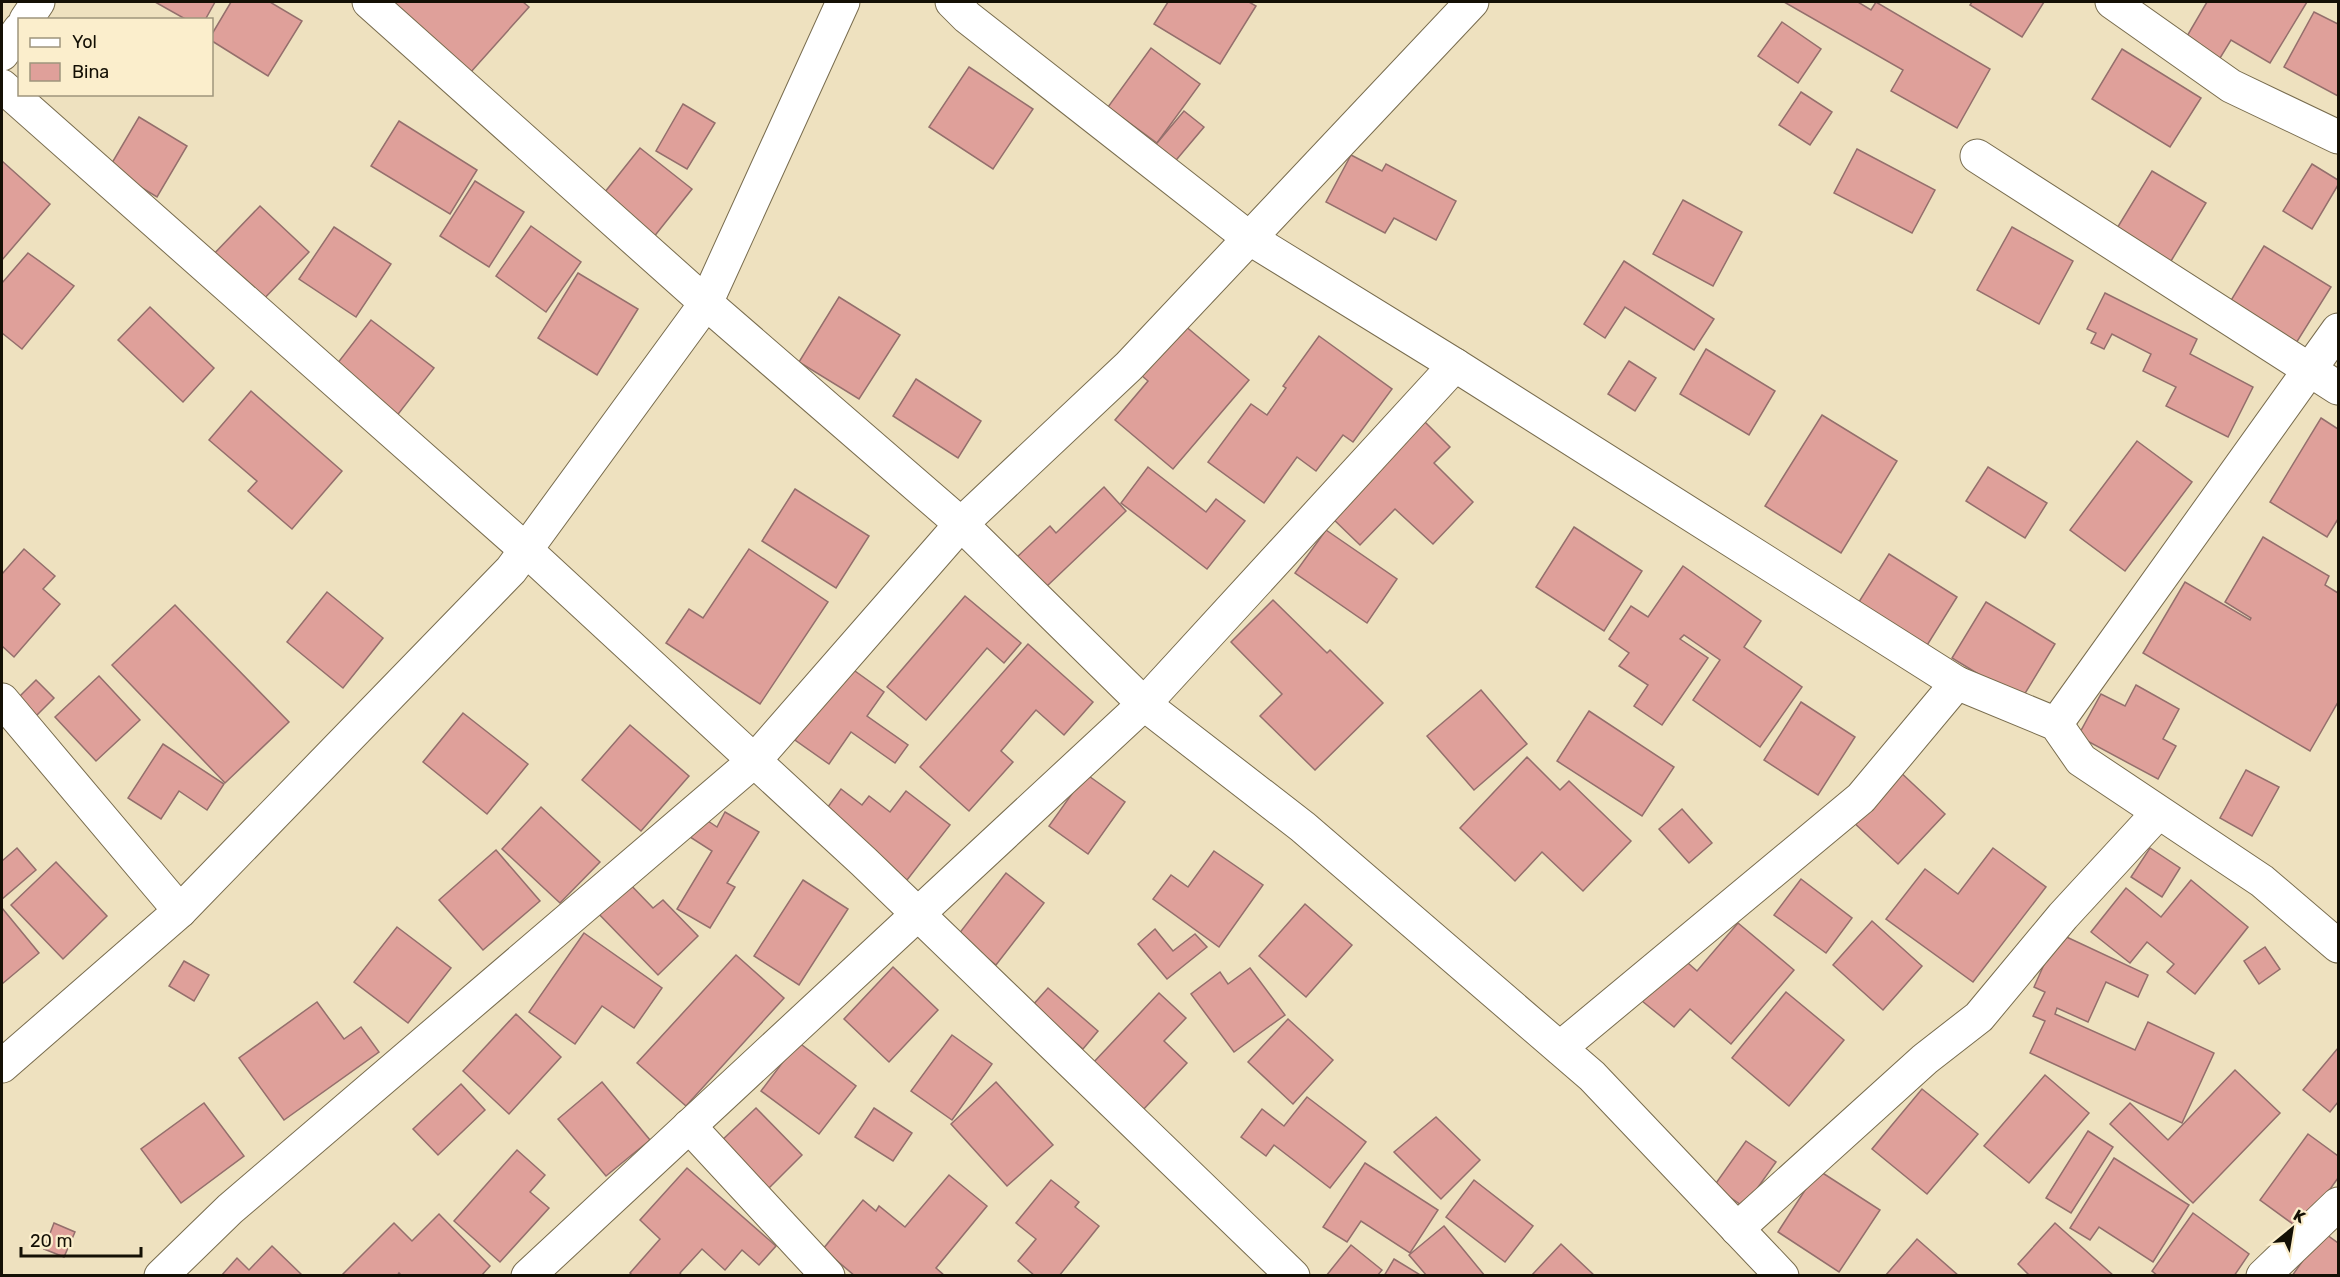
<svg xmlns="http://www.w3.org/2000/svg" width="2340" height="1277" viewBox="0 0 2340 1277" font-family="Rubik,sans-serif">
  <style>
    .building { fill: #dfa09a; stroke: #946f6c; stroke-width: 1.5 }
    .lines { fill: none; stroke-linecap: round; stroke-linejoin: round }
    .minor-casing { stroke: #786c4e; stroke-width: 35 }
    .minor { stroke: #fff; stroke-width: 33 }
  </style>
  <rect width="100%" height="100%" fill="#eee1bf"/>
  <!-- building -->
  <g class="building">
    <polygon points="155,2 215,2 205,20 187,20"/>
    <polygon points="231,2 270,2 302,21 268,76 212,41 212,34"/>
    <polygon points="387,2 523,2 529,7 470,73"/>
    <polygon points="1168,2 1249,2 1256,6 1220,64 1154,24"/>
    <polygon points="1784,2 1858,2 1871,10 1876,2 1990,69 1957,128 1891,91 1903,70"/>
    <polygon points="1972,2 2044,2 2022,37 1970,5"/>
    <polygon points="2207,2 2307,2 2270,63 2231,40 2217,63 2183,43"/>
    <polygon points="2314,12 2338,24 2338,96 2284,67"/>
    <polygon points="1782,22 1821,49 1798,83 1758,56"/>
    <polygon points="1151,48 1200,84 1157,143 1108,107"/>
    <polygon points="2122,49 2201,98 2170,147 2092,99"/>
    <polygon points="969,67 1033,109 993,169 929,127"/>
    <polygon points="1801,92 1832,112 1810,145 1779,125"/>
    <polygon points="683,104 715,123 687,169 656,151"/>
    <polygon points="1184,111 1204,127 1172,165 1152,149"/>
    <polygon points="139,117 187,146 157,197 109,168"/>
    <polygon points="399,121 477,170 450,214 371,166"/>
    <polygon points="640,148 692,189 653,238 601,197"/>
    <polygon points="1857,149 1935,190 1912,233 1834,193"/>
    <polygon points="1351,155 1382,171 1386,164 1456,201 1436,240 1394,218 1385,233 1326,202"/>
    <polygon points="2,161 50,204 2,260"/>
    <polygon points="2312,164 2338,180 2338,185 2312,229 2283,211"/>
    <polygon points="2152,171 2206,203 2165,271 2111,238"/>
    <polygon points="475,181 524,212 489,267 440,236"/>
    <polygon points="1683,200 1742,232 1713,286 1653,254"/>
    <polygon points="260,206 309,252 258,305 209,259"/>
    <polygon points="531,226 581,262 546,312 496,276"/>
    <polygon points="334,227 391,264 356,317 299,279"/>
    <polygon points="2012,227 2073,261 2039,324 1977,290"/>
    <polygon points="2264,246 2331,287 2293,348 2227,307"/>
    <polygon points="28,253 74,286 22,349 2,333 2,283"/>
    <polygon points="1624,261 1714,319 1694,350 1625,307 1605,338 1584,324"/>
    <polygon points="578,273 638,309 597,375 538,338"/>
    <polygon points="2105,293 2197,339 2190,354 2253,387 2228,437 2166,406 2176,387 2143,371 2151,354 2112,334 2104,349 2091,343 2096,333 2087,329"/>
    <polygon points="839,297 900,335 859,399 799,362"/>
    <polygon points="150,307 214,368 183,402 118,340"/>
    <polygon points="1177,319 1249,380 1173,469 1115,420 1148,381 1134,369"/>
    <polygon points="371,320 434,368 392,422 330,373"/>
    <polygon points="1319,336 1392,389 1353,442 1343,435 1316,471 1297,457 1264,503 1208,462 1251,404 1267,415 1286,388 1283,386"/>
    <polygon points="1706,349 1775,391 1749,435 1680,394"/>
    <polygon points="1629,361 1656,378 1635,411 1608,394"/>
    <polygon points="916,379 981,421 958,458 893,416"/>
    <polygon points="251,391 342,471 292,529 248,491 257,481 209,440"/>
    <polygon points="1822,415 1897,461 1841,553 1765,506"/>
    <polygon points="2321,418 2338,429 2338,519 2327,537 2270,502"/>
    <polygon points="1425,422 1450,447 1434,463 1473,502 1433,544 1395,509 1360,545 1328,514"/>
    <polygon points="2137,441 2192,482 2125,571 2070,530"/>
    <polygon points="1148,467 1206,512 1216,499 1245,521 1207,569 1121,503"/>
    <polygon points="1988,467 2047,503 2025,538 1966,501"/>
    <polygon points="1104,487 1126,511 1046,587 1017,557 1050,526 1056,533"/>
    <polygon points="795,489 869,536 836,588 762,541"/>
    <polygon points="1574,527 1642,571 1604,631 1536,587"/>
    <polygon points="1326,530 1397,579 1367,623 1295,573"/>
    <polygon points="2263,537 2329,576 2325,585 2338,593 2338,702 2310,751 2143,653 2185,582 2250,620 2251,618 2225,602"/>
    <polygon points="24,549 55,576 43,589 60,604 14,657 2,646 2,574"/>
    <polygon points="749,549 828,602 760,704 666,643 689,609 703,618"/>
    <polygon points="1889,554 1957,597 1926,647 1857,605"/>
    <polygon points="1683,566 1761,621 1744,647 1802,687 1760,747 1693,700 1720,660 1684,635 1680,639 1708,658 1662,725 1634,706 1648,685 1619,666 1629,653 1609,639 1631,606 1648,617"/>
    <polygon points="327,592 383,638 343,688 287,642"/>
    <polygon points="965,596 1021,643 1004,663 987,648 926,720 887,687"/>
    <polygon points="1273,600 1327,653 1330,650 1383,703 1315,770 1260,716 1282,694 1231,642"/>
    <polygon points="1986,602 2055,644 2021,700 1952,658"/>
    <polygon points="175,605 289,722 225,783 112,665"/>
    <polygon points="1028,644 1093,702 1064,735 1036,710 1001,751 1013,762 969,811 920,767"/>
    <polygon points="848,666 884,692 867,716 908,745 895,763 851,732 829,764 795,740"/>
    <polygon points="99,676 140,720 96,761 55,717"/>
    <polygon points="36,680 54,698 32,720 14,702"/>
    <polygon points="2136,685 2179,709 2163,739 2176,746 2158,779 2078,736 2101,694 2125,706"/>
    <polygon points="1481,690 1527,744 1474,790 1427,736"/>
    <polygon points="1801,702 1855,737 1818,795 1764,760"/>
    <polygon points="1589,711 1674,767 1642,816 1557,761"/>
    <polygon points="463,713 528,764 487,814 423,762"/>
    <polygon points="630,725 689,776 641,831 582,780"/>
    <polygon points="163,744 224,784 207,810 179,791 161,819 128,798"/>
    <polygon points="1527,757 1560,790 1569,781 1631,841 1583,891 1542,852 1515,881 1460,828"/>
    <polygon points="1897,769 1945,814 1898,864 1850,819"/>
    <polygon points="2246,770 2279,787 2252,836 2220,818"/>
    <polygon points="1086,774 1125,802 1088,854 1049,826"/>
    <polygon points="841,789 862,805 869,796 890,812 906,791 950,825 907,880 822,815"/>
    <polygon points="541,807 600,862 560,903 502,849"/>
    <polygon points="1682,809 1712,843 1689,863 1659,829"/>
    <polygon points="725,812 759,832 727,883 735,887 710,928 677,909 712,851 690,837 702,817 717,827"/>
    <polygon points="17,848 36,870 2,899 2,861"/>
    <polygon points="1993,848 2046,887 1973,982 1886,919 1925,869 1958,894"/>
    <polygon points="2150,848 2180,868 2162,897 2131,877"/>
    <polygon points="496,850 540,901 483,950 439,900"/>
    <polygon points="1214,851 1263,885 1219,947 1153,899 1171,875 1188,887"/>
    <polygon points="56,862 107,916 63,959 11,905"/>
    <polygon points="1006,873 1044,903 996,965 958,935"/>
    <polygon points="625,879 653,908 663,900 698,936 658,975 594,909"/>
    <polygon points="1801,879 1852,918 1826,953 1774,915"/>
    <polygon points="803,880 848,909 799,985 754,956"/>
    <polygon points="2191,880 2248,927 2195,994 2167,972 2174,964 2147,942 2130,963 2091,932 2126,888 2161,917"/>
    <polygon points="1305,904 1352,945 1306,997 1259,956"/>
    <polygon points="2,908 39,953 2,984"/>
    <polygon points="1872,921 1922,966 1883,1010 1833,965"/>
    <polygon points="1738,923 1794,970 1731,1044 1690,1009 1674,1027 1642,1001 1680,956 1697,971"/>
    <polygon points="397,927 451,968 408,1023 354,982"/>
    <polygon points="1155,929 1173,951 1195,934 1207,947 1167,979 1138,944"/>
    <polygon points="584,933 662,988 634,1028 602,1006 575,1044 529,1012"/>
    <polygon points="2058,933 2148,975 2138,997 2106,982 2088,1022 2057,1008 2055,1014 2135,1050 2148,1022 2214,1053 2182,1123 2030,1053 2045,1021 2033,1016 2045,992 2034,987"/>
    <polygon points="2265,947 2280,969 2259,984 2244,961"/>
    <polygon points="736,955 784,998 686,1106 637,1063"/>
    <polygon points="184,961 209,975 194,1001 169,986"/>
    <polygon points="893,967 938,1010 889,1062 844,1019"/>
    <polygon points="1250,968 1285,1015 1234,1052 1191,994 1220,972 1228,984"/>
    <polygon points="1048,988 1098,1031 1083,1049 1032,1006"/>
    <polygon points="1786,992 1844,1040 1789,1106 1732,1058"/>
    <polygon points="1159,993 1186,1018 1164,1041 1187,1063 1142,1111 1092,1064"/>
    <polygon points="317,1002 344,1039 361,1027 379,1052 284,1120 239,1058"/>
    <polygon points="516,1014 561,1057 509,1114 463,1071"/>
    <polygon points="1288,1019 1333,1060 1293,1104 1248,1062"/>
    <polygon points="952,1035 992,1064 952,1120 911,1091"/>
    <polygon points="798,1042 856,1086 819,1134 761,1091"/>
    <polygon points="2338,1048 2338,1102 2330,1112 2303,1090"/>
    <polygon points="2235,1070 2280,1113 2193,1203 2110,1124 2130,1103 2168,1140"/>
    <polygon points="2045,1075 2089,1113 2029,1183 1984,1146"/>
    <polygon points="602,1082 650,1140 606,1176 558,1119"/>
    <polygon points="996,1082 1053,1145 1007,1186 951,1124"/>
    <polygon points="461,1084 485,1110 438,1155 413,1129"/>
    <polygon points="1922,1089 1978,1134 1927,1194 1872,1149"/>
    <polygon points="1307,1097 1366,1142 1330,1188 1274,1145 1266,1156 1241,1137 1262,1109 1284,1126"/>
    <polygon points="204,1103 244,1156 181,1203 141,1149"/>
    <polygon points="756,1108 802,1155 766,1191 719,1143"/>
    <polygon points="874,1108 912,1133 893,1161 855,1137"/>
    <polygon points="1436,1117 1480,1160 1441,1199 1394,1152"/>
    <polygon points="2088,1131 2113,1147 2071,1213 2046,1198"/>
    <polygon points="2308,1134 2338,1156 2338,1178 2301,1230 2260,1200"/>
    <polygon points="1746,1141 1776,1162 1744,1207 1714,1186"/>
    <polygon points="517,1150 545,1175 530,1192 549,1208 500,1262 454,1221"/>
    <polygon points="2114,1158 2189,1205 2153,1262 2099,1227 2090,1240 2070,1228"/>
    <polygon points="1365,1163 1438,1210 1410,1253 1361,1221 1347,1242 1323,1227"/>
    <polygon points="687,1168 776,1246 759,1265 742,1250 725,1270 702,1249 680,1273 682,1276 633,1276 630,1273 660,1239 640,1220"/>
    <polygon points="1818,1170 1880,1210 1839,1272 1778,1232"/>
    <polygon points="949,1175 987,1206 936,1268 945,1276 855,1276 823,1249 863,1200 876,1211 879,1206 905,1227"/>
    <polygon points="1051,1180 1079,1202 1075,1207 1099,1226 1059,1276 1035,1276 1018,1261 1036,1239 1016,1223"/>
    <polygon points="1474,1180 1533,1226 1505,1262 1446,1217"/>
    <polygon points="2193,1213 2249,1254 2234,1276 2158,1276 2152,1271"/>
    <polygon points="439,1214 490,1266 481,1276 402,1276 399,1273 397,1276 341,1276 394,1223 412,1241"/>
    <polygon points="54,1223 75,1232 64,1257 44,1249"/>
    <polygon points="2055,1223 2114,1276 2030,1276 2018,1264"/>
    <polygon points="1444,1226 1485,1276 1427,1276 1409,1255"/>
    <polygon points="2323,1232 2338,1243 2338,1276 2292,1276"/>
    <polygon points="1917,1239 1959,1276 1885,1276"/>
    <polygon points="1561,1244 1595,1276 1531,1276"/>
    <polygon points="1351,1245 1382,1270 1377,1276 1326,1276"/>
    <polygon points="272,1246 303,1276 221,1276 237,1258 249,1270"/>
    <polygon points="1394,1259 1422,1276 1384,1276"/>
  </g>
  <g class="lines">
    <!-- minor casing -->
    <g class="minor-casing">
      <g id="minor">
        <polyline points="369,2 706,303 961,524 1144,704 1303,827 1592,1076 1782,1276"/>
        <polyline points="952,2 967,17 1249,238 1455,365 1957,683 2056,724 2081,760 2262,881 2338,946"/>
        <polyline points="2112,2 2231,86 2338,137"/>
        <polyline points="26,20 38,2"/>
        <polyline points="2,54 20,29"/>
        <polyline points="2,86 526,550 864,862 1293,1276"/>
        <polyline points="1977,156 2338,388"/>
        <polyline points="2,700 180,911"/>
        <polyline points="2056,724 2338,330"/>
        <polyline points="1560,1048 1861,798 1957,683"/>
        <polyline points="2,1066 180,911 511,570 706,303 843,2"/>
        <polyline points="689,1126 828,1276"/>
        <polyline points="1737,1229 1925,1059 1979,1017 2063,916 2158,813"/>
        <polyline points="161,1276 230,1209 754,761 961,524 1129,366 1472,2"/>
        <polyline points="528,1276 1144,704 1455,365"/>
        <polyline points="2263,1276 2338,1204"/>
      </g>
    </g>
    <!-- minor -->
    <use href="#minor" class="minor"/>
  </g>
  <!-- border -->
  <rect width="2340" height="1277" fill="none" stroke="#141005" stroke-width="6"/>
  <!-- legend -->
  <rect x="18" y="18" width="195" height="78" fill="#fbeecc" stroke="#9f957c" stroke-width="1.5"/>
  <rect x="30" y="38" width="30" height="9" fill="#ffffff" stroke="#9f957c" stroke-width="1.5"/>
  <text x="72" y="48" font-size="18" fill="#141005">Yol</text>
  <rect x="30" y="63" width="30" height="18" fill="#dfa09a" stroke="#9f957c" stroke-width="1.5"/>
  <text x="72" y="78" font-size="18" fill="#141005">Bina</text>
  <!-- north arrow -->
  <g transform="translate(2292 1229) rotate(30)" stroke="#fbeecc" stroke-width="4.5" paint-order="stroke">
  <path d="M0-4.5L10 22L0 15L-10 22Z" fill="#141005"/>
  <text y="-9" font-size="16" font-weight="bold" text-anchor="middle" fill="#141005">K</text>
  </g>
  <!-- scale -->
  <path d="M21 1247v9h120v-9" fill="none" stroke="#141005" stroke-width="3"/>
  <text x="30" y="1247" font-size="18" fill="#141005" stroke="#fbeecc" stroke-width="4.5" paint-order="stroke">20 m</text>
</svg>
